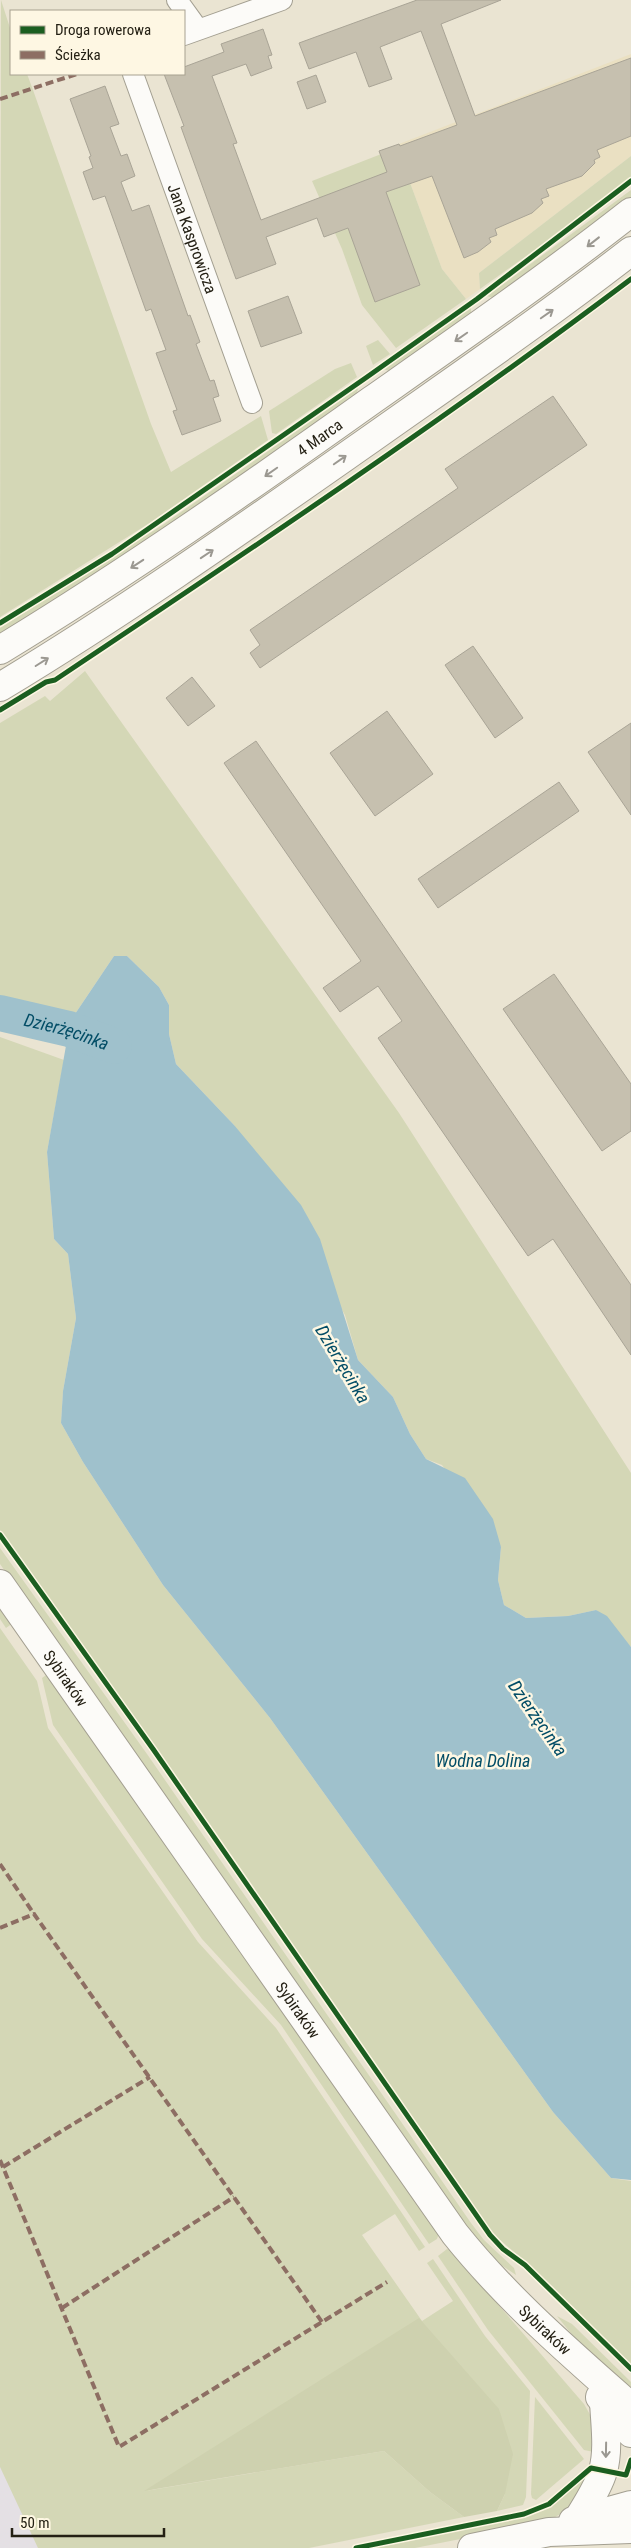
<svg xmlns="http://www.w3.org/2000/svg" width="631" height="2548" viewBox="0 0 631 2548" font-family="'Roboto Condensed',sans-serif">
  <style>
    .commercial { fill: #e4e0e4 }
    .built { fill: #eae0c2 }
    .green { fill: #d4d7b6 }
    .forest { fill: #ced1af }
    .water { fill: #9fc1cc }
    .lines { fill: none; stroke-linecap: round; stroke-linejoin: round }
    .river { stroke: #9fc1cc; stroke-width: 36 }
    .building { fill: #c6c0af; stroke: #a9a496 }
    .street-casing { stroke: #a39f91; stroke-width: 22 }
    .secondary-casing { stroke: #a39f91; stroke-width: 30 }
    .street { stroke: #fcfbf8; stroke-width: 20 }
    .secondary { stroke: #fcfbf8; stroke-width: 28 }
    .quiet { stroke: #8d6e63; stroke-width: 4; stroke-dasharray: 8 4; stroke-linecap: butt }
    .cycleway-casing { stroke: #fef7e3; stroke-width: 8 }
    .cycleway { stroke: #1b5e20; stroke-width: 5 }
    .oneway { stroke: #9b9891 }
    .labels { text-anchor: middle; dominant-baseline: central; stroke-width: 5; stroke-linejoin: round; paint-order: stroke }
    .street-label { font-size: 16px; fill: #242014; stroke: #fef7e3 }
    .water-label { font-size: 18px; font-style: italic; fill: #034d66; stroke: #fef7e3 }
  </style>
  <rect width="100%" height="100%" fill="#eae4d2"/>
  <!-- commercial -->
  <polygon class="commercial" points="0,2361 34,2538 38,2548 0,2548"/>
  <!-- built -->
  <polygon class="built" points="631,54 631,156 479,273 480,289 466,299 442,269 409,180 399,144"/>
  <!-- green -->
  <g class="green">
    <polygon points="1,0 11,31 11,74 27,74 33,90 151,424 171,472 261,416 268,440 148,524 0,617"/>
    <polygon points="389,151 409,180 442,269 466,299 396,348 362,305 342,249 312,181"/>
    <polygon points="631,156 631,177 581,217 480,289 479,273"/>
    <polygon points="631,190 631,198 493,298 487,296"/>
    <polygon points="471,307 471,315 393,372 383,369"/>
    <polygon points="378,340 390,354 373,365 366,346"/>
    <polygon points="351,363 357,377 276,434 272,433 269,411 335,369"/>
    <polygon points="358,388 356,398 282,451 0,637 0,628 164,524"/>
    <polygon points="85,671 399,1113 631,1473 631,1647 596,1610 568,1616 526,1618 504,1605 498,1580 501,1547 442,1465 426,1459 410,1434 393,1397 358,1360 345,1315 234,1125 176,1064 169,1034 169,1005 159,987 127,956 114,956 73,1017 0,998 0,723 45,696 50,701"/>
    <polygon points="0,1037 64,1060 47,1152 54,1239 68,1254 76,1318 63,1391 61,1423 83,1462 163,1585 270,1718 553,2112 611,2178 631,2181 631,2364 527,2263 492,2233 156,1748 0,1530"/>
    <polygon points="0,1548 147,1754 471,2223 484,2240 514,2268 516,2275 494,2260 458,2220 0,1564"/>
    <polygon points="0,1604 13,1623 6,1628 0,1619"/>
    <polygon points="0,1628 37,1681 48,1728 198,1942 276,2028 425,2247 419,2251 395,2214 362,2235 422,2321 453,2301 427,2263 433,2259 485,2336 530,2391 526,2497 523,2505 497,2511 505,2494 499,2409 145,2491 384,2451 430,2492 464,2517 309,2548 38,2548 0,2467"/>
    <polygon points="49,1673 439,2233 437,2239 429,2244 281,2025 202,1939 53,1725 42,1678"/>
    <polygon points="447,2249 451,2250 584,2404 593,2420 599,2453 584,2450 488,2330 438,2256"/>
    <polygon points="557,2316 572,2324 631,2382 631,2398 602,2372"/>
    <polygon points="535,2397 584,2459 536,2500 532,2498 531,2494"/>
    <path d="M591,2472c-16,28 -18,40 -50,51l-126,25h-43l152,-31 27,-11z"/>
  </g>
  <!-- forest -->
  <polygon class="forest" points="419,2318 499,2409 513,2454 505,2494 497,2511 464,2517 430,2492 384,2451 144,2491"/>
  <!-- water -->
  <polygon class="water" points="114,956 127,956 159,987 169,1005 169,1034 176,1064 234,1125 301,1205 320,1239 358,1360 393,1397 410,1434 426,1459 465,1478 493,1519 501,1547 498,1580 504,1605 526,1618 568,1616 596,1610 607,1616 631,1647 631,2180 611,2178 553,2112 270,1718 163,1585 83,1462 61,1423 63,1391 76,1318 68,1254 54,1239 47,1152 69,1029 73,1017"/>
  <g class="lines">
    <!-- river -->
    <path class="river" id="s1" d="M0,1013l69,16 45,17"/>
  </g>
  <!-- building -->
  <g class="building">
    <polygon points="417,0 501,0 441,24 475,116 631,58 631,136 597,150 600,157 594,160 595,163 582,176 546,189 549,196 541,199 543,203 532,213 495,229 497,235 489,238 491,242 478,252 464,258 432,176 386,192 420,285 375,302 348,228 324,237 317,218 266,237 276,264 236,279 181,127 184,126 164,74 184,74 184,67 224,52 221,44 263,29 272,55 268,56 272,68 251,76 246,64 212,76 237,143 233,144 261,220 387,172 379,151 399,144 400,146 457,125 421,31 380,47 392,79 369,87 356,52 309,69 299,43"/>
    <polygon points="316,75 326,102 307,109 297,82"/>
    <polygon points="105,86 119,124 110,127 121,156 127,154 135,176 121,182 132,211 149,205 188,316 190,315 200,342 196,344 210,381 214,380 219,396 213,398 221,421 182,435 173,411 177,410 156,353 166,350 151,309 146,311 105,196 93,200 83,172 93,168 89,157 91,156 70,99"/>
    <polygon points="288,296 302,333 261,347 248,311"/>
    <polygon points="553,396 587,445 260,668 250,653 260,645 250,630 458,488 445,469"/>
    <polygon points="473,646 523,718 495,738 445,665"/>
    <polygon points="192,677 215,706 188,726 166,698"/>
    <polygon points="387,711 433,774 375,816 330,753"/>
    <polygon points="631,723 631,815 588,752"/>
    <polygon points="256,741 631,1285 631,1355 553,1239 528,1256 378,1038 402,1021 378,986 340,1012 323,988 361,961 224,763"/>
    <polygon points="559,782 579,811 438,908 418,879"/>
    <polygon points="554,974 631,1084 631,1131 602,1151 503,1009"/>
  </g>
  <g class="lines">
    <!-- street casing -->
    <g class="street-casing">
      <g id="street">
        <polyline points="177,0 198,29"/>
        <polyline points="184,35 282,0"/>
        <path id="s2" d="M133,74l119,329"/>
      </g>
    </g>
    <!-- secondary casing -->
    <g class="secondary-casing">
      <g id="secondary">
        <path id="s3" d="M0,650c128,-78 250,-163 372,-250 87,-61 175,-122 259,-188"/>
        <path d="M0,687c126,-76 245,-160 365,-244 89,-63 180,-125 266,-192"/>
        <path id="s4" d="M0,1584l455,650c52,65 114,118 176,173"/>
        <polyline points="600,2397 631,2433"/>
        <path d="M578,2519c9,-15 20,-31 25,-48 6,-22 2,-47 1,-70"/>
        <polyline points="573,2521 631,2505"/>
        <polyline points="472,2548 549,2532 631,2529"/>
      </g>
    </g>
    <!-- street -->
    <use href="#street" class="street"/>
    <!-- secondary -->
    <use href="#secondary" class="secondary"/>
    <!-- quiet -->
    <g class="quiet">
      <polyline points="0,99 77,74"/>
      <polyline points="0,1864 34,1914"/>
      <polyline points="0,1928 34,1914 322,2322"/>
      <polyline points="0,2160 119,2447 387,2282"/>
      <polyline points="3,2167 150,2077"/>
      <polyline points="62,2308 234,2197"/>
    </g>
    <!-- cycleway casing -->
    <g class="cycleway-casing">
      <g id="cycleway">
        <polyline points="0,623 112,554 367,377 477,299 631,181"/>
        <path d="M0,710l46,-28 9,-2c195,-130 389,-260 576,-401"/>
        <polyline points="0,1535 153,1749 490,2235 503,2249 525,2265 631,2369"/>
        <polyline points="356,2548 524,2514 549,2504 591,2468 626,2475 631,2460"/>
      </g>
    </g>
    <!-- cycleway -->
    <use href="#cycleway" class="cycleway"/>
  </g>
  <!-- one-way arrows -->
  <defs><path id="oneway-shaft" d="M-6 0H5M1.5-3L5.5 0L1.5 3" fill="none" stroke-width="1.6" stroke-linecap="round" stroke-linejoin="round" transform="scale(1.25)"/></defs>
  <g class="oneway">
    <use href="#oneway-shaft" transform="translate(593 242) rotate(142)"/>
    <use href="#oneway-shaft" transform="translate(547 314) rotate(-35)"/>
    <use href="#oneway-shaft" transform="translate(461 337) rotate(145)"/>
    <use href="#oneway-shaft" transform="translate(340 460) rotate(-35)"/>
    <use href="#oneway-shaft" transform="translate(271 472) rotate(145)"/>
    <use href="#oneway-shaft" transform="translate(207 554) rotate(-34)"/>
    <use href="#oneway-shaft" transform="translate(137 564) rotate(147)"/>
    <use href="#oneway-shaft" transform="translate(42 662) rotate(-32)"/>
    <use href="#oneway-shaft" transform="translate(606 2450) rotate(91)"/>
  </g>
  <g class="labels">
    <!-- street labels -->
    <g class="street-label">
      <text stroke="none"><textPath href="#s2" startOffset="175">Jana Kasprowicza</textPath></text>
      <text stroke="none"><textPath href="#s3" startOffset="384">4 Marca</textPath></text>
      <text stroke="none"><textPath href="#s4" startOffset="115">Sybiraków</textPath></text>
      <text stroke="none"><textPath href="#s4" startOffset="520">Sybiraków</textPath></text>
      <text stroke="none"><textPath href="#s4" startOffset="925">Sybiraków</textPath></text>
    </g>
    <!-- water labels -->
    <g class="water-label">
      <text stroke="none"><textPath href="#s1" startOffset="69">Dzierżęcinka</textPath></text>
      <text transform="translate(343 1364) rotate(59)">Dzierżęcinka</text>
      <text transform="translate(538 1718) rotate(55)">Dzierżęcinka</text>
      <text x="483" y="1760">Wodna Dolina</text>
    </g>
  </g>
  <!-- legend -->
  <rect x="10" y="10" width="175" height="65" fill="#fef7e3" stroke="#a7a190"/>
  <rect x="20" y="26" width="25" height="8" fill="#1b5e20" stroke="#a7a190"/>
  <text x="55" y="35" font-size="15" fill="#242014">Droga rowerowa</text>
  <rect x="20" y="51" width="25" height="8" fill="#8d6e63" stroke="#a7a190"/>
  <text x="55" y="60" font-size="15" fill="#242014">Ścieżka</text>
  <!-- scale -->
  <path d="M12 2528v8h152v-8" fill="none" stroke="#242014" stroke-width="2.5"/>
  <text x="20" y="2528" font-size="15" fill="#242014" stroke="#fef7e3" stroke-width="4" paint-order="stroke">50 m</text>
</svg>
